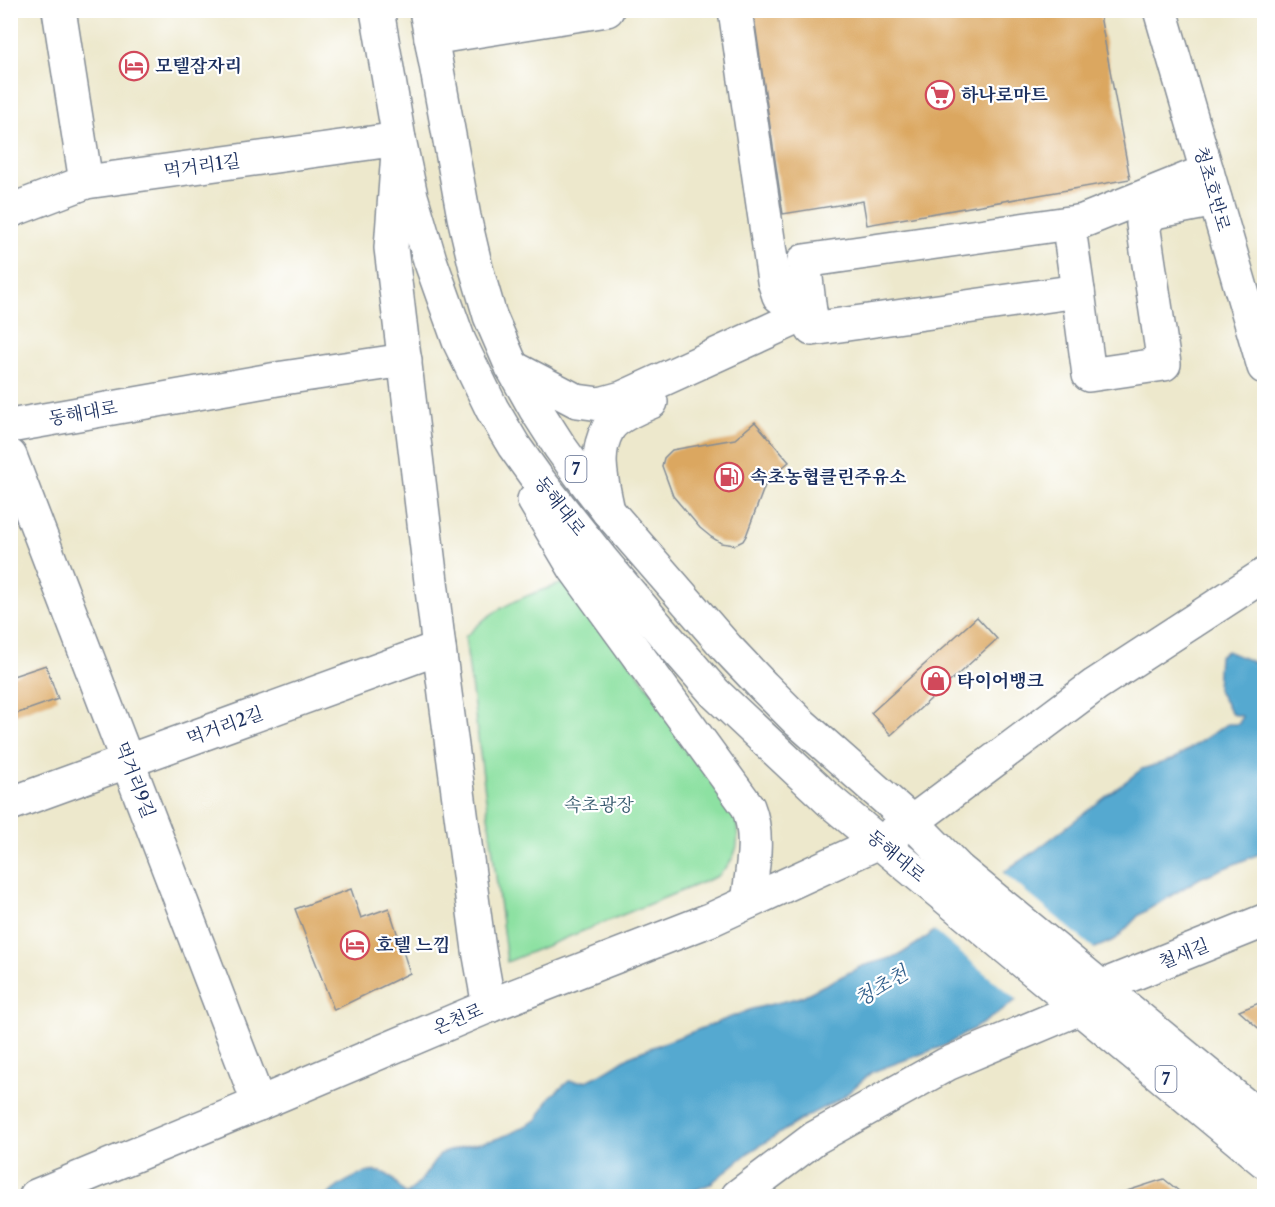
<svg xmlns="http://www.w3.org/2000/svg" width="1275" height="1207" viewBox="0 0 1275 1207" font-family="'Libre Caslon Text','Noto Serif KR',serif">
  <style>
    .green { fill: #8de1a2; stroke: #548880; stroke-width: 1.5 }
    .water { fill: #54a9d0; stroke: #386c97; stroke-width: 1.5 }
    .pier { fill: #ede8cc }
    .building { fill: #dba760 }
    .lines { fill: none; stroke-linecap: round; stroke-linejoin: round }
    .minor-casing { stroke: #848c95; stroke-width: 36 }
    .major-casing { stroke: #848c95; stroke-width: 36 }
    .minor { stroke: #fff; stroke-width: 33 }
    .major { stroke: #fff; stroke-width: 33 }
    .labels { text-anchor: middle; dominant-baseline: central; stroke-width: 4.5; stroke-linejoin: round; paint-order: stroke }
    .shield { fill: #fff; stroke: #5f6d8e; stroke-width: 1.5 }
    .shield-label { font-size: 16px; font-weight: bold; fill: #1b2f5e }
    .poi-label { font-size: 18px; font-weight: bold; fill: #1b2f5e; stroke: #fff; text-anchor: start }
    .street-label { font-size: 18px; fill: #1b2f5e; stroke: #fff }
    .park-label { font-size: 18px; fill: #385c6f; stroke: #fff }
    .water-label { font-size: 20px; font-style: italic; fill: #32608c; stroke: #fff }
  </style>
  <rect width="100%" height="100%" fill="#fff"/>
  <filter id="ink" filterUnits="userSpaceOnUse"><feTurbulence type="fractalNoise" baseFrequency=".0167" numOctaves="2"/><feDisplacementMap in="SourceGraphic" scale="12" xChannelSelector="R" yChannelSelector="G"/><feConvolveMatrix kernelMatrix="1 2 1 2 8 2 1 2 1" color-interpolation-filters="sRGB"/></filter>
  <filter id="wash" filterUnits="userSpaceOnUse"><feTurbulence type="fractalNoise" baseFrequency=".008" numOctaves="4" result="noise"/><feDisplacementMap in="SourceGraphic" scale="24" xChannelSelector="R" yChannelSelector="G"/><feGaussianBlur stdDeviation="1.35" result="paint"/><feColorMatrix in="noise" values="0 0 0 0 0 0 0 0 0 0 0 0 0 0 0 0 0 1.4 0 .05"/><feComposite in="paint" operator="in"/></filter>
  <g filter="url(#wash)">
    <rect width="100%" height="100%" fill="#ede8cc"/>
    <!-- green -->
    <path class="green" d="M570,581l165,224c3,31 9,47 -17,71l-211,86 -42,-325c7,-6 14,-13 21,-19 25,-18 55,-28 84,-37z"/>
    <!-- water -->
    <path class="water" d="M1227,651l33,14 4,8v179l-64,26 -61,37 -23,24 -30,13 -103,71 -37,22 -74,27 -30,26 -35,18 -59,37 -38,31 -29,12h-354c12,-12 42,-31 59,-22 8,4 14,14 20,21l14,-13 20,-28 25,-8 28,-6 17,-6 27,-14 13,-23 19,-16c4,0 10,1 15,0 13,-2 35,-19 48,-26l120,-46 49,-12 61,-31 36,-10 29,-19 25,-23 60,-48 23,-15 107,-82 32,-10 53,-35h12l3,-8 -10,-2 -15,-25 2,-33z"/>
    <!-- pier -->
    <polygon class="pier" points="1001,871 1097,951 1088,955 1019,1002 932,929 950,912"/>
    <g id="blocks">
      <!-- building -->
      <g class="building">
        <polygon points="753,10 1099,10 1130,179 867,225 863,201 783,214"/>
        <polygon points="755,422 789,462 767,480 746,536 743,541 735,545 721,543 711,537 700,528 673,496 662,466 664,458 672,450 735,439"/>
        <polygon points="977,617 997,639 891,735 871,713"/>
        <polygon points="46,665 58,699 10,716 10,677"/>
        <polygon points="351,889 361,918 389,908 410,973 334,1010 295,909"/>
        <polygon points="1264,1001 1264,1033 1239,1011"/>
        <polygon points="1164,1179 1185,1196 1120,1196 1124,1192"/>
      </g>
    </g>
  </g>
  <g filter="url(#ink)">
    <use href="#blocks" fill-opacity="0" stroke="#848c95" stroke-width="1.5"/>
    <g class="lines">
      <!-- minor casing -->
      <g class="minor-casing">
        <g id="minor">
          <polyline points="59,10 86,182"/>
          <polyline points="735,10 774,281 779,296 792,306 810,312"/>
          <polyline points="1160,10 1264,367"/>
          <polyline points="431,38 607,10"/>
          <polyline points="1207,171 1083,221 804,261 812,329 1078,291 1089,375 1164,364 1143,224 1154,212 1215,200"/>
          <polyline points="10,211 86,182 399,139 391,248 439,648 479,950 489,1006"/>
          <polyline points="1071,242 1078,291"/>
          <polyline points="512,367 577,401 600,404 622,398 810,312"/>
          <polyline points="10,426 283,378 405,360"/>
          <polyline points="10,456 259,1104"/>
          <path d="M608,511c-5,-26 -15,-56 0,-82 7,-12 31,-22 43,-27"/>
          <polyline points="10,804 439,648"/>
          <polyline points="1103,986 1264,921"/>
          <polyline points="36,1196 270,1099 489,1006 712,919 879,842 912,822 1095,685 1264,575"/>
          <polyline points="738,1196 815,1138 947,1064 1080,1008"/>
        </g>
      </g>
      <!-- major casing -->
      <g class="major-casing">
        <g id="major">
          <polyline points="377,10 399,139 411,196 430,260 459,341 492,409 514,446 539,481 601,559 662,632 715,693 830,801 879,842 1264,1161"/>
          <polyline points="426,10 464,217 476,268 490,316 512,367 535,408 560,447 581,476 608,511 727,648 763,686 799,722 912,822 959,870 1264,1121"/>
          <path d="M534,500l41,69 173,238c12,30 4,63 0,95"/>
        </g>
      </g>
      <!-- minor -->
      <use href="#minor" class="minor"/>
      <!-- major -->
      <use href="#major" class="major"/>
    </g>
  </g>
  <!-- icons -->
  <defs>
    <g id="hotel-ring" transform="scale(1.5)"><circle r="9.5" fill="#fff" stroke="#d1495b" stroke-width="1.5"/><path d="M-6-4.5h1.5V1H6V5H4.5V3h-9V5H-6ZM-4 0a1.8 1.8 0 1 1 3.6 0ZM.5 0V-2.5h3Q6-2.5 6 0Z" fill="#d1495b"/></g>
    <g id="supermarket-ring" transform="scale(1.5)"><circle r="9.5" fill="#fff" stroke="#d1495b" stroke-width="1.5"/><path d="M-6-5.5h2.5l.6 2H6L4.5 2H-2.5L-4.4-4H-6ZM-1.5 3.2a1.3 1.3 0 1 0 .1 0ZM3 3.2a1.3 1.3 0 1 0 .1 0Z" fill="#d1495b"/></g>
    <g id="fuel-ring" transform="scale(1.5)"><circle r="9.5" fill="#fff" stroke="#d1495b" stroke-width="1.5"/><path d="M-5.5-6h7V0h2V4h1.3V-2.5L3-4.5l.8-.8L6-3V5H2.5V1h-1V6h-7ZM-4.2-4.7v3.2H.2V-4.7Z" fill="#d1495b"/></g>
    <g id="shop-ring" transform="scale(1.5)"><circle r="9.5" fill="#fff" stroke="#d1495b" stroke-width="1.5"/><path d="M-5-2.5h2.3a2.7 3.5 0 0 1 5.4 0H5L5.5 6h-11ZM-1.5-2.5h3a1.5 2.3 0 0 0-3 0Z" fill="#d1495b"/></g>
  </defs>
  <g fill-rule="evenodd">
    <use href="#hotel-ring" x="134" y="66"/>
    <use href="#supermarket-ring" x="940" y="95"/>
    <use href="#fuel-ring" x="729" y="477"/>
    <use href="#shop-ring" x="936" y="681"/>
    <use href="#hotel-ring" x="355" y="945"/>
  </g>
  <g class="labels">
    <!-- shield labels -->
    <g class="shield">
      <rect x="565.5" y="456" width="21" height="26" rx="4.5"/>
      <rect x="1155.5" y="1066" width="21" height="26" rx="4.5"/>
    </g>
    <g class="shield-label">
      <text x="576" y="469">7</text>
      <text x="1166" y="1079">7</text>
    </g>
    <!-- poi labels -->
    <g class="poi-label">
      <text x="155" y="66">모텔잠자리</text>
      <text x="961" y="95">하나로마트</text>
      <text x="750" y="477">속초농협클린주유소</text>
      <text x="957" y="681">타이어뱅크</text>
      <text x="376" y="945">호텔 느낌</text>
    </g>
    <!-- street labels -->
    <g class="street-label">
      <text transform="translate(202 166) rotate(-8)">먹거리1길</text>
      <text transform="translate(1212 189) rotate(74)">청초호반로</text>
      <text transform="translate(83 413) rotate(-10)">동해대로</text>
      <text transform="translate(560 506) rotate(52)">동해대로</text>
      <text transform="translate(225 726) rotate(-20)">먹거리2길</text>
      <text transform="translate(135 780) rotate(69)">먹거리9길</text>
      <text transform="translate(896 856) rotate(40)">동해대로</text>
      <text transform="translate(1184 954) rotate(-22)">철새길</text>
      <text transform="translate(458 1019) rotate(-23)">온천로</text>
    </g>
    <!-- park labels -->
    <g class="park-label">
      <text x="599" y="805">속초광장</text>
    </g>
    <!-- water labels -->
    <g class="water-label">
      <text transform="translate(881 986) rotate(-31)">청초천</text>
    </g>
  </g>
  <!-- margin -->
  <rect width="1275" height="1207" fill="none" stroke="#fff" stroke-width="36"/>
</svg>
